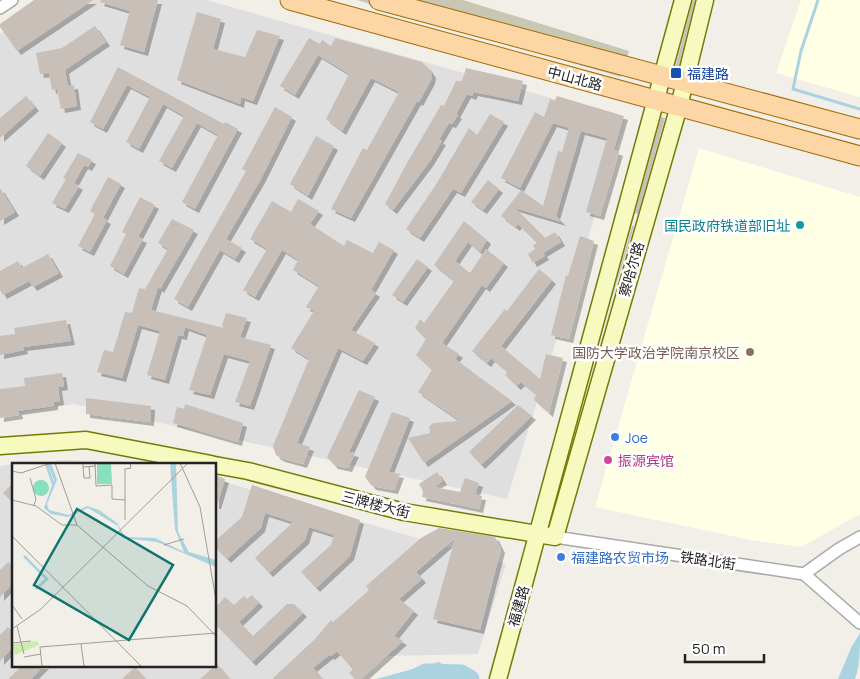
<svg xmlns="http://www.w3.org/2000/svg" width="860" height="679" viewBox="0 0 860 679" font-family="Manrope,'Noto Sans SC',sans-serif">
  <style>
    .residential { fill: #e0dfdf }
    .education { fill: #ffffe5 }
    .construction { fill: #c7c7b4 }
    .water { fill: #aad3df }
    .lines { fill: none; stroke-linecap: round; stroke-linejoin: round }
    .stream { stroke: #aad3df; stroke-width: 3 }
    .river { stroke: #aad3df; stroke-width: 19 }
    .building { fill: #c7bfb8; filter: url(#shadow) }
    .street-casing { stroke: #a9a9a9; stroke-width: 14 }
    .secondary-casing { stroke: #707d05; stroke-width: 19 }
    .primary-casing { stroke: #a06b00; stroke-width: 21 }
    .street { stroke: #fff; stroke-width: 11 }
    .secondary { stroke: #f7fabf; stroke-width: 16 }
    .primary { stroke: #fcd6a4; stroke-width: 19 }
    .transit-dot { fill: #1a4fb4; stroke: #fff; stroke-width: 2 }
    .culture-dot { fill: #0f9aa8; stroke: #fff; stroke-width: 2 }
    .education-dot { fill: #8d6e63; stroke: #fff; stroke-width: 2 }
    .shop-dot { fill: #3f7fe0; stroke: #fff; stroke-width: 2 }
    .hotel-dot { fill: #d1479c; stroke: #fff; stroke-width: 2 }
    .labels { text-anchor: middle; dominant-baseline: central; stroke-width: 5; stroke-linejoin: round; paint-order: stroke }
    .transit-label { font-size: 14px; fill: #164399; stroke: #fff; text-anchor: start }
    .street-label { font-size: 14px; fill: #222; stroke: #fff }
    .culture-label { font-size: 14px; fill: #0d838f; stroke: #fff; text-anchor: end }
    .education-label { font-size: 14px; fill: #785e54; stroke: #fff; text-anchor: end }
    .shop-label { font-size: 14px; fill: #366cbe; stroke: #fff; text-anchor: start }
    .hotel-label { font-size: 14px; fill: #b23c85; stroke: #fff; text-anchor: start }
    .inset-river { fill: none; stroke: #aad3df; stroke-width: 2.5 }
    .inset-road { fill: none; stroke: #9f9d99; stroke-width: 1 }
    .view { fill: #0f766e; fill-opacity: 0.15; stroke: #0f766e; stroke-width: 2.5 }
    .inset-edge { fill: none; stroke: #222; stroke-width: 2.5 }
  </style>
  <defs>
    <filter id="shadow"><feDropShadow dx="4" dy="4" stdDeviation="0" flood-color="#0004"/></filter>
  </defs>
  <rect width="100%" height="100%" fill="#f2efe9"/>
  <!-- residential -->
  <g class="residential">
    <polygon points="50,0 207,0 625,119 507,499 74,404 0,417 0,34"/>
    <polygon points="64,460 160,463 162,464 17,464"/>
    <polygon points="14,464 14,665 215,665 215,479 506,564 478,654 388,656 358,679 0,679 0,466"/>
  </g>
  <!-- education -->
  <g class="education">
    <polygon points="801,0 860,0 860,97 776,73"/>
    <polygon points="699,148 860,197 860,514 801,547 751,540 595,507"/>
  </g>
  <!-- construction -->
  <polygon class="construction" points="357,0 463,0 629,51 621,77"/>
  <!-- water -->
  <g class="water">
    <path d="M860,633c0,16 0,32 -5,46h-17l13,-31z"/>
    <polygon points="439,662 468,679 376,679"/>
  </g>
  <g class="lines">
    <!-- stream -->
    <polyline class="stream" points="818,0 801,51 793,89 860,109"/>
    <!-- river -->
    <polyline class="river" points="414,679 426,673 461,674 470,679"/>
  </g>
  <!-- building -->
  <g class="building">
    <polygon points="34,0 93,0 17,51 0,27 0,24"/>
    <polygon points="101,0 158,0 144,52 120,45 130,11 100,2"/>
    <polygon points="693,0 695,0 678,69 675,68"/>
    <polygon points="197,12 221,19 213,49 245,57 257,30 280,36 253,101 241,97 240,104 177,80"/>
    <polygon points="95,26 106,42 65,70 68,86 74,85 77,106 61,109 57,89 52,90 49,73 40,74 36,53 62,48"/>
    <polygon points="309,38 320,44 322,40 331,46 335,38 422,62 428,68 432,74 431,80 419,102 417,101 351,218 331,209 363,148 367,150 399,92 371,78 342,131 326,119 349,74 318,55 295,95 280,86"/>
    <polygon points="118,67 224,124 225,122 238,129 195,209 182,202 218,135 197,123 172,168 159,161 184,116 163,104 139,149 126,142 150,97 127,85 103,129 90,122"/>
    <polygon points="466,68 523,81 518,101 474,92 472,96 467,94 456,114 458,115 452,124 449,123 439,140 442,141 430,161 393,210 385,204 407,163 441,105 444,106 456,81 462,81"/>
    <polygon points="26,96 35,107 0,138 0,118"/>
    <polygon points="557,96 624,116 614,150 619,152 600,216 586,212 607,138 581,131 556,216 562,222 515,208 545,238 555,232 561,242 543,253 545,256 533,263 528,254 535,249 533,245 537,243 518,224 516,227 501,216 521,190 543,206 558,151 562,152 569,128 553,123 520,188 501,178 535,112 544,117 550,99 555,101"/>
    <polygon points="275,107 292,117 261,179 226,239 242,248 235,259 220,250 188,307 174,299 246,171 242,169"/>
    <polygon points="490,114 504,122 461,193 453,189 420,238 406,229 437,183 469,128 477,135"/>
    <polygon points="661,117 665,118 638,214 635,213"/>
    <polygon points="48,133 62,143 40,176 26,166"/>
    <polygon points="316,136 334,146 308,196 290,184"/>
    <polygon points="78,153 92,160 88,167 84,165 74,183 79,186 65,209 52,203 66,179 63,178"/>
    <polygon points="108,177 121,184 103,218 107,220 90,252 78,246 95,214 90,211"/>
    <polygon points="488,180 499,189 483,210 471,202"/>
    <polygon points="0,188 15,212 0,221"/>
    <polygon points="140,197 155,205 138,237 143,239 124,274 110,266 126,234 122,232"/>
    <polygon points="298,199 319,211 310,224 344,246 347,240 373,253 379,242 394,250 371,290 376,293 351,330 375,343 363,361 338,348 297,443 310,447 303,464 281,458 276,455 273,446 309,359 291,348 314,311 306,307 319,286 293,270 298,260 282,250 255,297 243,290 267,249 250,239 272,201 291,212"/>
    <polygon points="172,219 194,230 160,289 158,287 151,310 224,328 222,326 226,313 247,318 240,337 271,345 250,406 235,402 250,361 224,354 210,395 189,390 207,335 185,327 183,336 178,335 165,380 147,375 160,331 138,325 122,378 97,372 104,350 113,352 125,312 132,313 139,288 145,289 168,249 158,243"/>
    <polygon points="464,221 487,240 480,252 468,242 455,261 470,273 486,249 504,263 486,288 482,285 442,343 459,354 455,359 512,401 424,463 408,438 430,433 429,427 433,423 460,421 418,392 432,370 416,355 426,339 415,328 420,319 424,323 454,281 434,265"/>
    <polygon points="632,226 634,226 608,312"/>
    <polygon points="580,236 594,241 569,339 551,335 566,275 568,276"/>
    <polygon points="48,254 59,273 33,287 29,281 3,295 0,290 0,271 18,261 22,268"/>
    <polygon points="417,259 428,267 403,302 392,295"/>
    <polygon points="539,269 552,280 501,346 540,379 546,354 563,358 549,413 534,400 536,394 521,382 517,386 505,375 508,372 491,358 487,363 472,351 505,309 507,311"/>
    <polygon points="66,320 71,341 23,347 24,350 0,355 0,336 15,334 14,328"/>
    <polygon points="62,373 64,386 58,387 60,401 54,402 54,406 18,411 19,415 0,418 0,389 25,386 24,378"/>
    <polygon points="359,390 375,397 349,452 355,453 348,468 334,465 327,457"/>
    <polygon points="86,398 151,406 150,422 86,414"/>
    <polygon points="185,404 243,423 238,442 173,423 177,407 184,409"/>
    <polygon points="518,405 532,416 481,465 469,452"/>
    <polygon points="392,412 410,418 389,472 400,474 394,490 372,486 365,477"/>
    <polygon points="437,472 443,481 433,487 460,492 465,478 479,483 475,495 482,496 479,509 422,497 423,491 419,484"/>
    <polygon points="215,475 225,479 217,505 215,505"/>
    <polygon points="14,482 14,504 3,493"/>
    <polygon points="252,485 360,520 350,556 316,588 301,572 331,545 334,535 309,527 305,540 269,573 255,558 293,522 265,513 261,528 227,559 215,547 215,541 242,517"/>
    <polygon points="439,528 495,537 501,549 480,630 433,619 455,538 416,572 422,579 399,599 414,611 394,636 403,641 361,679 355,679 349,673 353,670 337,651 331,656 329,655 313,668 323,679 272,679 315,639 331,620 333,622 369,590 366,586 421,538"/>
    <polygon points="8,562 14,567 14,582 0,597 0,570"/>
    <polygon points="252,595 259,603 239,622 253,636 287,604 294,604 303,613 252,662 215,624 215,608 225,597 234,605 244,596 247,599"/>
    <polygon points="8,627 14,633 14,646 0,661 0,635"/>
    <polygon points="217,664 230,679 200,679 209,671"/>
    <polygon points="23,665 45,665 31,679 8,679"/>
    <polygon points="135,667 146,679 122,679"/>
  </g>
  <g class="lines">
    <!-- street casing -->
    <g class="street-casing">
      <g id="street">
        <polyline points="0,8 12,0"/>
        <polyline points="555,537 804,574 860,623"/>
        <polyline points="804,574 839,549 860,537"/>
      </g>
    </g>
    <!-- secondary casing -->
    <g class="secondary-casing">
      <g id="secondary">
        <polyline points="0,446 86,440 211,464"/>
        <polyline points="215,465 248,471 404,512 555,537 679,106 705,0"/>
        <polyline points="498,679 683,0"/>
      </g>
    </g>
    <!-- primary casing -->
    <g class="primary-casing">
      <g id="primary">
        <polyline points="290,0 860,156"/>
        <polyline points="379,0 860,129"/>
      </g>
    </g>
    <!-- street -->
    <use href="#street" class="street"/>
    <!-- secondary -->
    <use href="#secondary" class="secondary"/>
    <!-- primary -->
    <use href="#primary" class="primary"/>
  </g>
  <!-- markers -->
  <rect class="transit-dot" x="670" y="67" width="12" height="12" rx="2.5"/>
  <circle class="culture-dot" cx="800" cy="225" r="5"/>
  <circle class="education-dot" cx="750" cy="352" r="5"/>
  <g class="shop-dot">
    <circle cx="615" cy="437" r="5"/>
    <circle cx="561" cy="557" r="5"/>
  </g>
  <circle class="hotel-dot" cx="608" cy="460" r="5"/>
  <g class="labels">
    <!-- transit labels -->
    <g class="transit-label">
      <text x="687" y="73">福建路</text>
    </g>
    <!-- street labels -->
    <g class="street-label">
      <text transform="translate(575 78) rotate(15)">中山北路</text>
      <text transform="translate(631 269) rotate(-74)">察哈尔路</text>
      <text transform="translate(376 504) rotate(14)">三牌楼大街</text>
      <text transform="translate(708 560) rotate(8)">铁路北街</text>
      <text transform="translate(518 606) rotate(-74)">福建路</text>
    </g>
    <!-- culture labels -->
    <g class="culture-label">
      <text x="790" y="225">国民政府铁道部旧址</text>
    </g>
    <!-- education labels -->
    <g class="education-label">
      <text x="740" y="352">国防大学政治学院南京校区</text>
    </g>
    <!-- shop labels -->
    <g class="shop-label">
      <text x="625" y="437">Joe</text>
      <text x="571" y="557">福建路农贸市场</text>
    </g>
    <!-- hotel labels -->
    <g class="hotel-label">
      <text x="618" y="460">振源宾馆</text>
    </g>
  </g>
  <!-- overview -->
  <g transform="translate(12 463)">
    <rect width="204" height="204" fill="#f2efe9"/>
    <path d="M26,178l1,4 -24,10 -3,-11z" fill="#cdebb0"/>
    <path d="M85,0h14l1,21h-15zM21 25a8 8 0 1 1 16 0a8 8 0 1 1-16 0Z" fill="#88e0be"/>
    <path d="M35,0h4l6,17 -10,24 2,6 20,5 18,-9 12,4 18,13 8,14 30,1 29,14 -9,-23 -5,-66h6l2,69 11,20 27,8v7l-59,-25 -34,-4 -5,-12 -30,-18 -20,9 -17,-3 -7,-6 10,-28z" fill="#aad3df"/>
    <path class="inset-river" d="M34,0l7,21M12,93l23,23 -11,10"/>
    <path class="inset-road" d="M43,0l22,62 71,61 39,20 29,30M71,0v4l13,-1M83,0l1,23 16,-1v14l13,1v20M168,0l20,44 16,93M71,4l1,11h6l-1,-11M0,8l9,2 30,-10M18,15l6,21 -2,6M0,37l24,6 26,19h15M113,37v-31l6,-1 -1,-5M0,73l129,130M152,82l20,-6M0,142l10,14M5,163l7,28M0,166l29,-20 147,-146M0,180l19,-2M69,181l3,22M12,194l17,-3M30,203l-2,-19 176,-14"/>
    <path class="view" d="M65,46l96,56 -44,75 -95,-55z"/>
    <rect width="204" height="204" class="inset-edge"/>
  </g>
  <!-- scale -->
  <path d="M685 654v8h79v-8" fill="none" stroke="#222222" stroke-width="2.5"/>
  <text x="692" y="654" font-size="15" fill="#222222" stroke="#ffffff" stroke-width="4" paint-order="stroke">50 m</text>
</svg>
